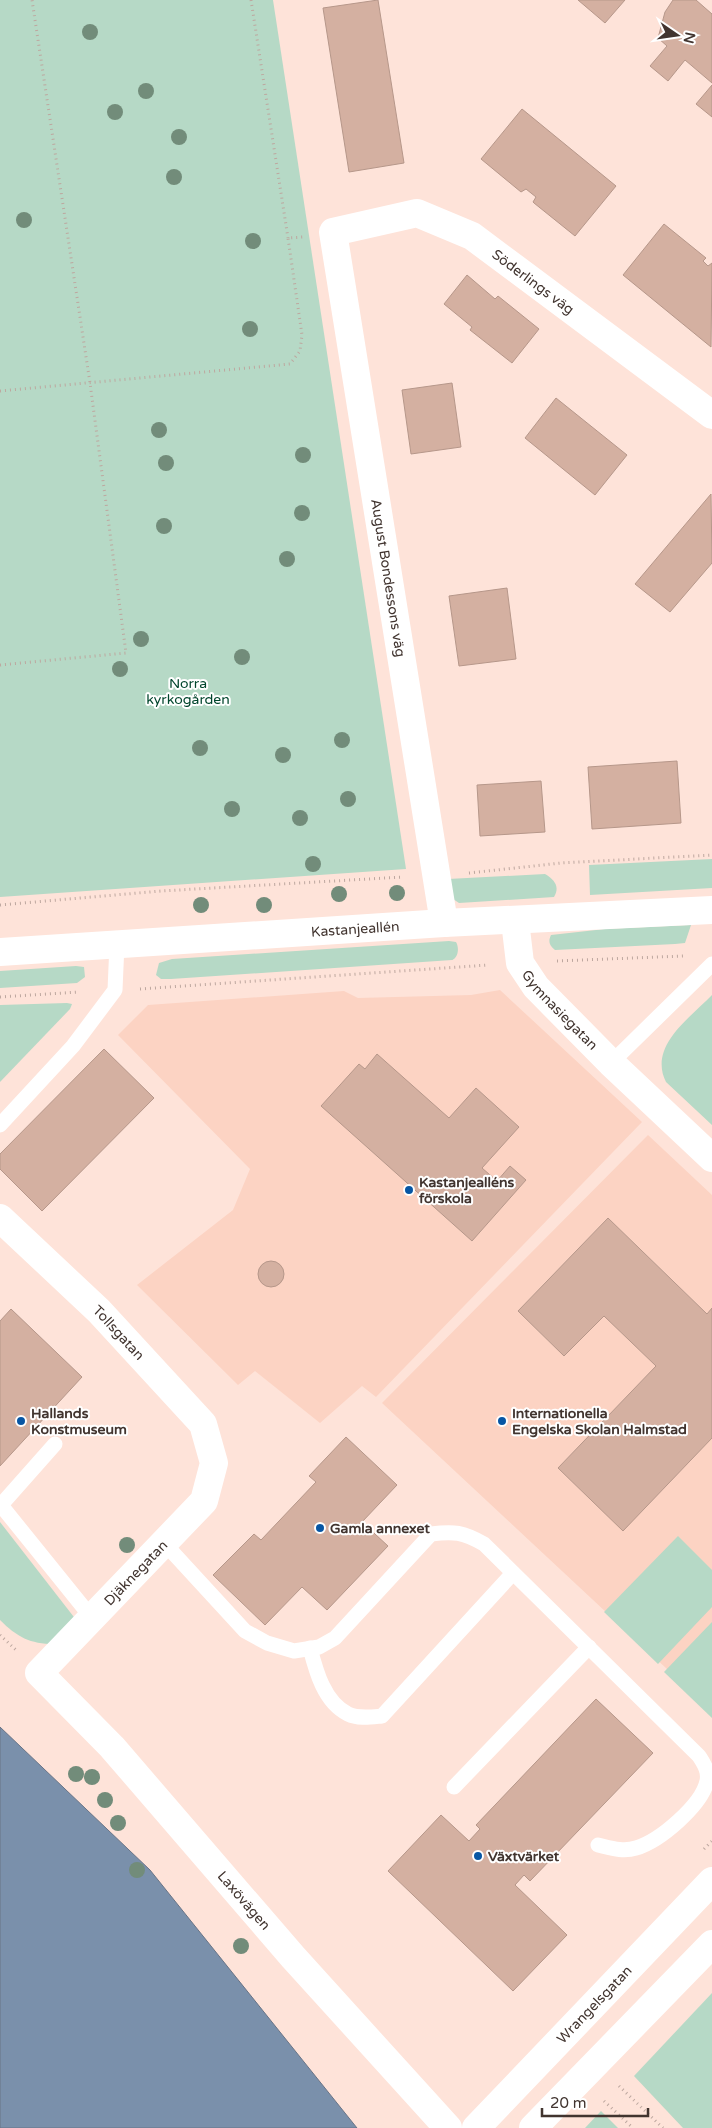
<svg xmlns="http://www.w3.org/2000/svg" width="712" height="2128" viewBox="0 0 712 2128" font-family="'Varela Round',sans-serif">
  <style>
    .built { fill: #fcd3c3 }
    .green { fill: #b6d9c6 }
    .water { fill: #7a90ab; stroke: #697486 }
    .building { fill: #d4b0a1; stroke: #b6978a }
    .lines { fill: none; stroke-linecap: round; stroke-linejoin: round }
    .path { stroke: #bda79f; stroke-width: 3; stroke-dasharray: 1 4; stroke-linecap: butt }
    .lane { stroke: #fff; stroke-width: 15 }
    .street { stroke: #fff; stroke-width: 28 }
    .secondary { stroke: #fff; stroke-width: 28 }
    .tree { fill: #728c7a }
    .poi-dot { fill: #0756a4; stroke: #fff; stroke-width: 2 }
    .labels { text-anchor: middle; dominant-baseline: central; stroke-width: 4; stroke-linejoin: round; paint-order: stroke }
    .street-label { font-size: 14px; fill: #41342f; stroke: #fff }
    .park-label { font-size: 14px; fill: #00452c; stroke: #fff }
    .poi-label { font-size: 14px; font-weight: bold; fill: #41342f; stroke: #fff; text-anchor: start }
  </style>
  <rect width="100%" height="100%" fill="#fee3d9"/>
  <!-- built -->
  <g class="built">
    <polygon points="500,990 642,1122 376,1397 362,1386 320,1423 255,1371 238,1385 137,1285 233,1210 250,1169 118,1035 148,1005 344,991 358,998 471,995"/>
    <polygon points="648,1135 712,1195 712,1308 707,1314 608,1218 518,1311 564,1356 604,1316 656,1366 558,1468 623,1530 712,1438 712,1711 382,1403"/>
  </g>
  <!-- green -->
  <g class="green">
    <polygon points="0,0 273,0 406,869 0,897"/>
    <polygon points="712,859 712,888 590,895 589,865"/>
    <path d="M545,874c10,6 15,13 9,23l-95,6 -9,-6 -2,-18z"/>
    <path d="M691,925l-6,18 -10,1 -120,6c-6,-5 -7,-9 -4,-15l54,-6z"/>
    <path d="M449,941l7,1c3,5 3,15 -4,18l-281,19h-10l-5,-4 3,-12 13,-4z"/>
    <polygon points="76,966 84,967 85,977 77,983 0,988 0,971"/>
    <path d="M712,995v130l-46,-43c-18,-36 24,-64 46,-87z"/>
    <polygon points="67,1003 72,1004 70,1009 0,1082 0,1005"/>
    <path d="M0,1522l77,99 -23,23c-24,0 -37,-7 -54,-24z"/>
    <polygon points="678,1536 712,1570 712,1607 658,1664 604,1612"/>
    <polygon points="712,1622 712,1718 664,1672"/>
    <polygon points="712,1993 712,2128 683,2128 634,2076"/>
    <polygon points="601,2111 618,2128 585,2128"/>
  </g>
  <!-- water -->
  <polygon class="water" points="0,1727 150,1870 357,2128 0,2128"/>
  <!-- building -->
  <g class="building">
    <polygon points="378,0 404,163 349,172 323,8"/>
    <polygon points="578,0 625,0 605,23"/>
    <polygon points="673,0 696,0 712,14 712,83 685,60 668,81 650,66 667,46 658,38 665,12"/>
    <polygon points="712,85 712,117 696,104"/>
    <polygon points="522,109 616,186 575,236 534,203 533,202 536,197 526,189 521,192 481,159"/>
    <polygon points="664,224 706,258 703,261 708,266 712,263 711,347 623,275"/>
    <polygon points="467,275 495,299 498,296 539,329 512,363 470,330 472,327 444,304"/>
    <polygon points="452,383 461,447 411,454 402,390"/>
    <polygon points="556,398 627,455 595,495 525,438"/>
    <polygon points="711,494 712,563 670,612 635,584"/>
    <polygon points="507,588 516,659 459,666 449,596"/>
    <polygon points="677,761 681,823 592,829 588,767"/>
    <polygon points="541,781 545,832 480,836 477,785"/>
    <polygon points="104,1049 154,1098 42,1211 0,1169 0,1154"/>
    <polygon points="377,1054 449,1118 476,1088 519,1127 482,1168 497,1181 510,1166 526,1180 472,1241 321,1106 359,1064 365,1069"/>
    <polygon points="608,1218 707,1314 712,1308 712,1438 623,1531 558,1468 656,1366 604,1316 564,1356 518,1311"/>
    <circle cx="271" cy="1274" r="13"/>
    <polygon points="11,1309 82,1377 0,1466 0,1321"/>
    <polygon points="346,1437 397,1485 362,1522 388,1546 327,1610 302,1587 265,1625 213,1575 254,1534 261,1540 316,1482 309,1476"/>
    <polygon points="596,1699 653,1753 530,1881 524,1875 515,1885 567,1935 513,1991 388,1871 441,1815 469,1841 480,1829 476,1825"/>
  </g>
  <g class="lines">
    <!-- path -->
    <g class="path">
      <polyline points="251,0 288,238"/>
      <polyline points="0,391 290,364 300,351 302,335 288,238 303,237"/>
      <polyline points="0,665 126,653 90,383 32,0"/>
      <polyline points="469,873 561,863 712,855"/>
      <polyline points="0,905 161,891 403,877"/>
      <polyline points="557,961 683,956"/>
      <polyline points="140,989 488,965"/>
      <polyline points="0,997 79,992"/>
      <polyline points="0,1635 16,1650"/>
      <polyline points="704,1849 712,1841"/>
      <polyline points="619,2086 663,2128"/>
      <polyline points="604,2101 633,2128"/>
    </g>
    <!-- lane -->
    <g class="lane">
      <polyline points="611,1063 712,964"/>
      <polyline points="0,1125 73,1046 115,990 117,944"/>
      <polyline points="0,1504 92,1618"/>
      <polyline points="1,1505 55,1444"/>
      <path d="M165,1544l80,87 22,12 27,8 25,-4 16,-9 96,-104c23,-3 32,-2 53,10l215,212c5,8 10,15 8,25 -5,24 -47,60 -71,67 -13,4 -25,0 -38,-3"/>
      <path d="M310,1648c6,23 14,54 38,66 10,5 23,3 34,2l131,-143"/>
      <polyline points="454,1787 589,1647"/>
    </g>
    <!-- street -->
    <g class="street">
      <path id="s1" d="M515,921l5,42 16,24 75,76 101,95"/>
      <path id="s2" d="M444,923l-111,-691 84,-19 55,23 240,179"/>
      <path id="s3" d="M0,952l444,-29 268,-13"/>
      <path id="s4" d="M0,1218l99,93 104,113 11,39 -10,38 -165,172 73,74 181,210 155,171"/>
    </g>
    <!-- secondary -->
    <g class="secondary">
      <path id="s5" d="M476,2128l236,-247"/>
      <polyline points="533,2128 712,1944"/>
    </g>
  </g>
  <!-- trees -->
  <g class="tree">
    <circle cx="90" cy="32" r="8"/>
    <circle cx="146" cy="91" r="8"/>
    <circle cx="115" cy="112" r="8"/>
    <circle cx="179" cy="137" r="8"/>
    <circle cx="174" cy="177" r="8"/>
    <circle cx="24" cy="220" r="8"/>
    <circle cx="253" cy="241" r="8"/>
    <circle cx="250" cy="329" r="8"/>
    <circle cx="159" cy="430" r="8"/>
    <circle cx="303" cy="455" r="8"/>
    <circle cx="166" cy="463" r="8"/>
    <circle cx="302" cy="513" r="8"/>
    <circle cx="164" cy="526" r="8"/>
    <circle cx="287" cy="559" r="8"/>
    <circle cx="141" cy="639" r="8"/>
    <circle cx="242" cy="657" r="8"/>
    <circle cx="120" cy="669" r="8"/>
    <circle cx="342" cy="740" r="8"/>
    <circle cx="200" cy="748" r="8"/>
    <circle cx="283" cy="755" r="8"/>
    <circle cx="348" cy="799" r="8"/>
    <circle cx="232" cy="809" r="8"/>
    <circle cx="300" cy="818" r="8"/>
    <circle cx="313" cy="864" r="8"/>
    <circle cx="397" cy="893" r="8"/>
    <circle cx="339" cy="894" r="8"/>
    <circle cx="201" cy="905" r="8"/>
    <circle cx="264" cy="905" r="8"/>
    <circle cx="127" cy="1545" r="8"/>
    <circle cx="76" cy="1774" r="8"/>
    <circle cx="92" cy="1777" r="8"/>
    <circle cx="105" cy="1800" r="8"/>
    <circle cx="118" cy="1823" r="8"/>
    <circle cx="137" cy="1870" r="8"/>
    <circle cx="241" cy="1946" r="8"/>
  </g>
  <!-- markers -->
  <g class="poi-dot">
    <circle cx="409" cy="1190" r="5"/>
    <circle cx="21" cy="1421" r="5"/>
    <circle cx="502" cy="1421" r="5"/>
    <circle cx="320" cy="1528" r="5"/>
    <circle cx="478" cy="1856" r="5"/>
  </g>
  <g class="labels">
    <!-- street labels -->
    <g class="street-label">
      <text stroke="none"><textPath href="#s2" startOffset="922">Söderlings väg</textPath></text>
      <text transform="translate(388 578) rotate(81)">August Bondessons väg</text>
      <text stroke="none"><textPath href="#s3" startOffset="356">Kastanjeallén</textPath></text>
      <text stroke="none"><textPath href="#s1" startOffset="104">Gymnasiegatan</textPath></text>
      <text stroke="none"><textPath href="#s4" startOffset="165">Tollsgatan</textPath></text>
      <text transform="translate(136 1573) rotate(-46)">Djäknegatan</text>
      <text stroke="none"><textPath href="#s4" startOffset="914">Laxövägen</textPath></text>
      <text stroke="none"><textPath href="#s5" startOffset="171">Wrangelsgatan</textPath></text>
    </g>
    <!-- park labels -->
    <g class="park-label">
      <text x="188" y="683">Norra<tspan x="188" dy="16">kyrkogården</tspan></text>
    </g>
    <!-- poi labels -->
    <g class="poi-label">
      <text x="419" y="1182">Kastanjealléns<tspan x="419" dy="16">förskola</tspan></text>
      <text x="31" y="1413">Hallands<tspan x="31" dy="16">Konstmuseum</tspan></text>
      <text x="512" y="1413">Internationella<tspan x="512" dy="16">Engelska Skolan Halmstad</tspan></text>
      <text x="330" y="1528">Gamla annexet</text>
      <text x="488" y="1856">Växtvärket</text>
    </g>
  </g>
  <!-- north arrow -->
  <g transform="translate(677 35) rotate(103)" stroke="#ffffff" stroke-width="4" paint-order="stroke">
  <path d="M0-4L9 19L0 12L-9 19Z" fill="#41342f"/>
  <text y="-8" font-size="14" font-weight="bold" text-anchor="middle" fill="#41342f">N</text>
  </g>
  <!-- scale -->
  <path d="M542 2108v8h106v-8" fill="none" stroke="#41342f" stroke-width="2.5"/>
  <text x="550" y="2108" font-size="15" fill="#41342f" stroke="#ffffff" stroke-width="4" paint-order="stroke">20 m</text>
</svg>
